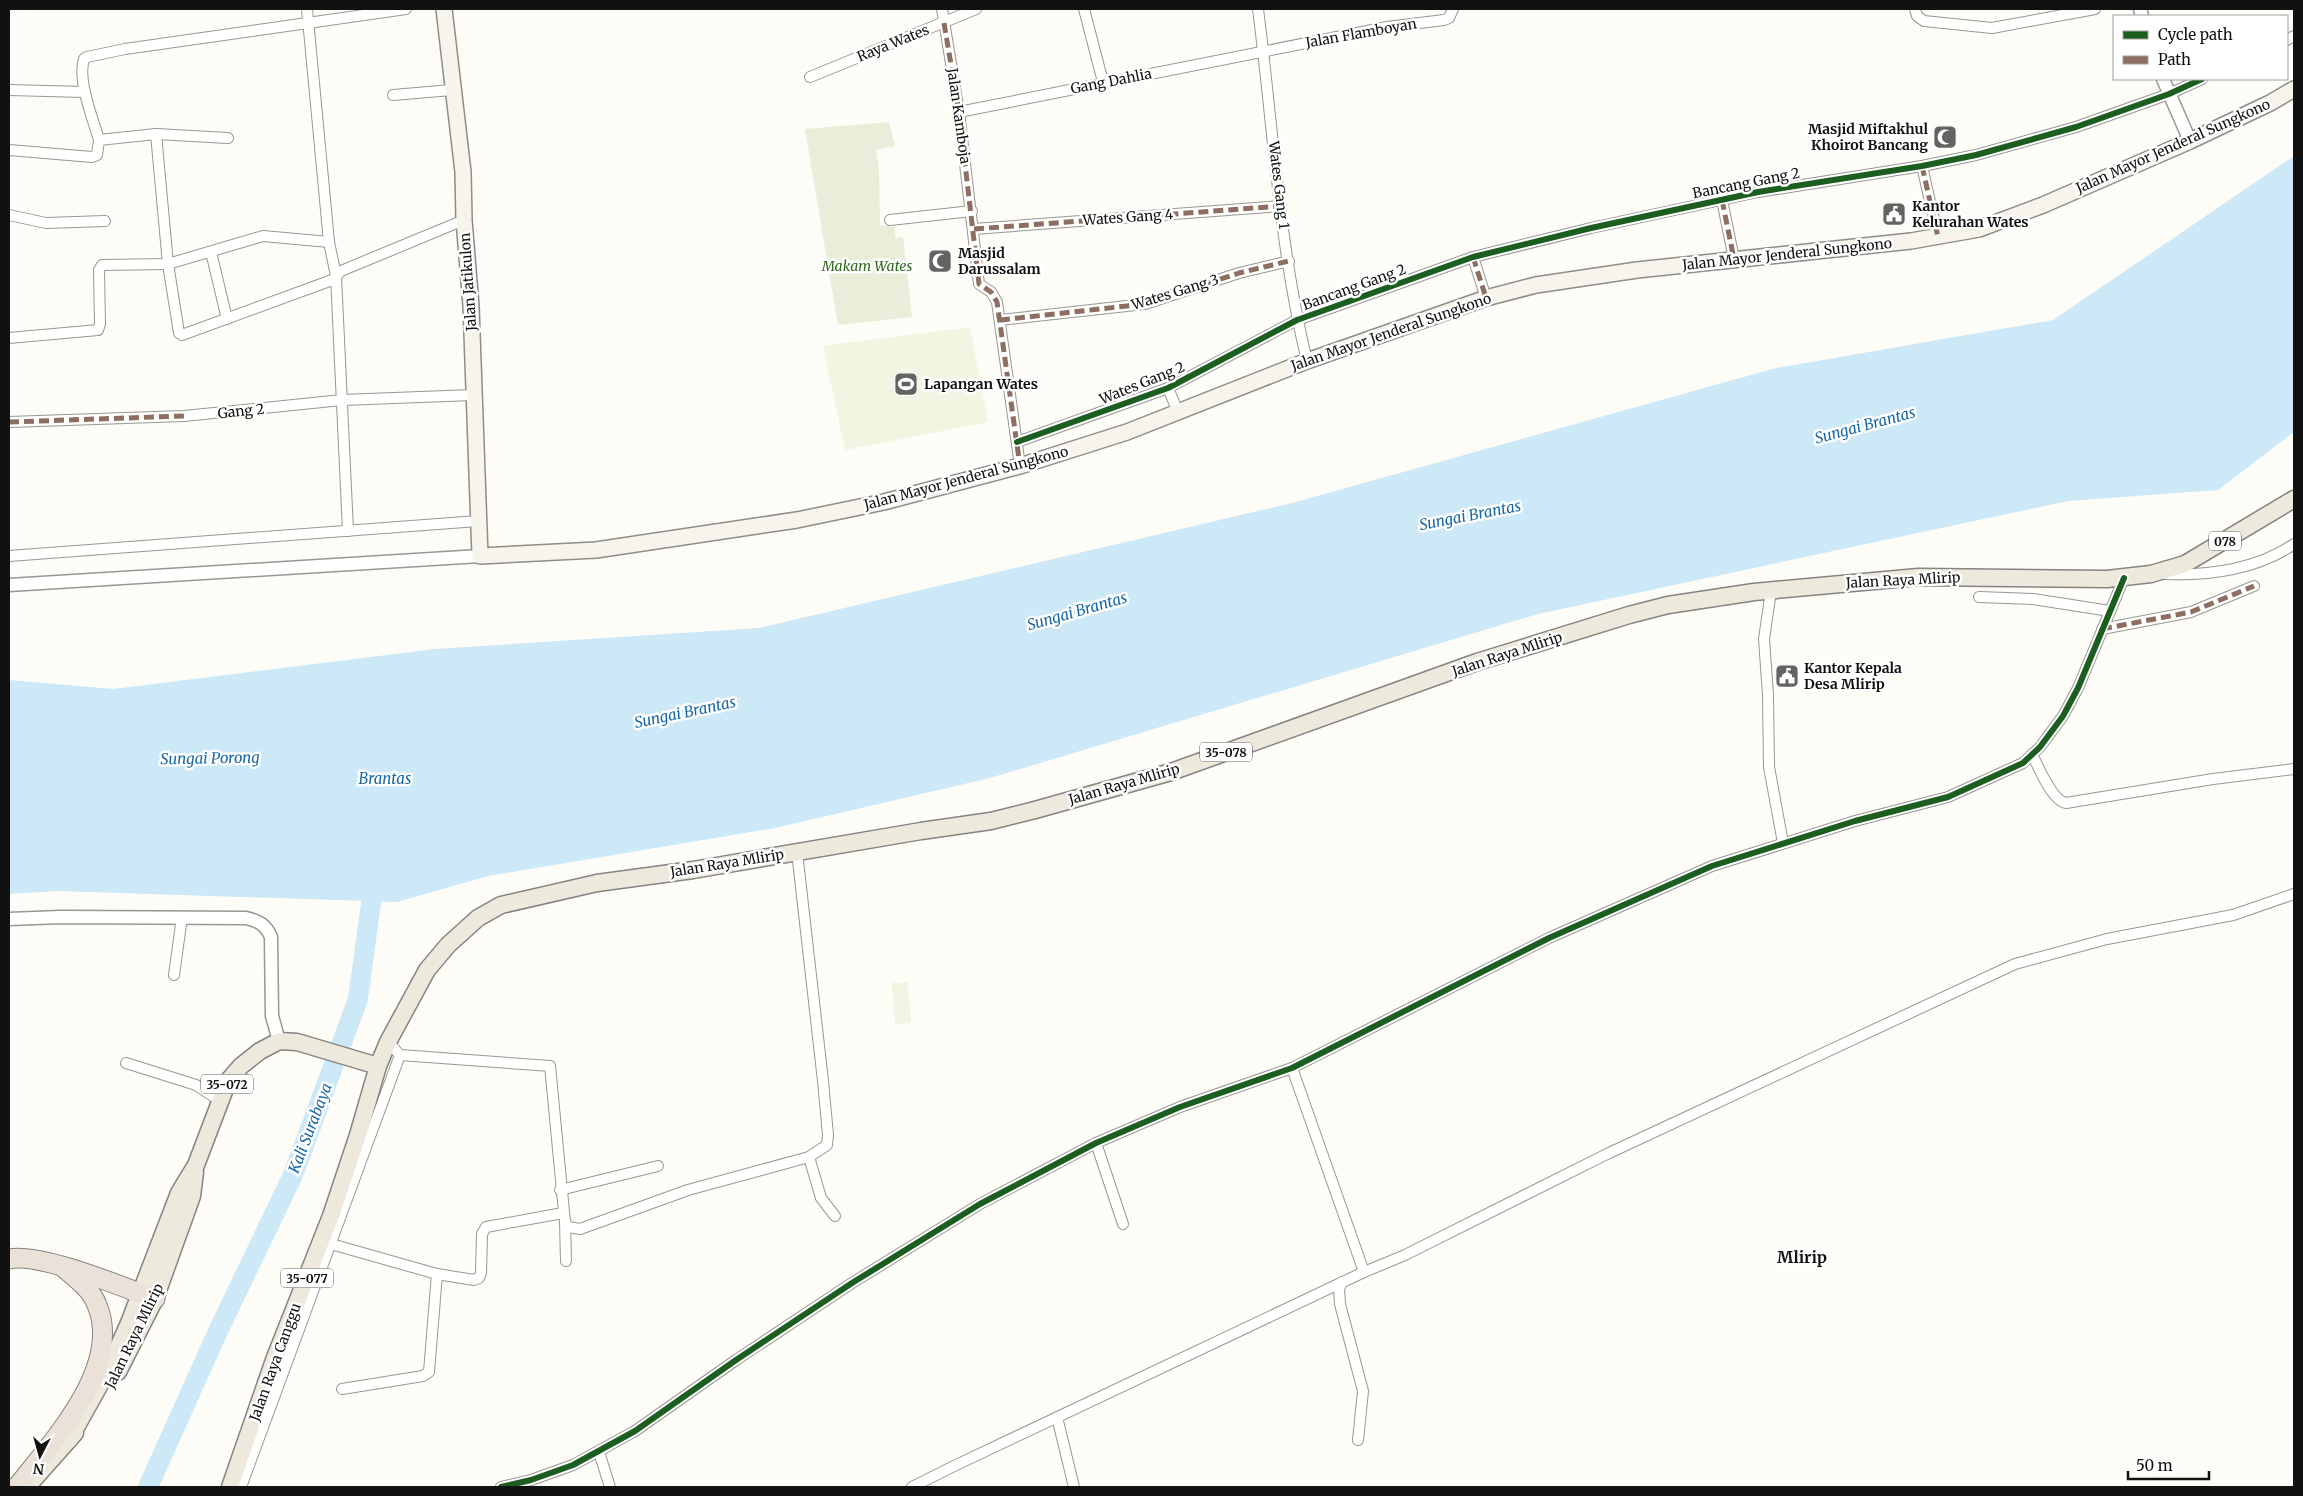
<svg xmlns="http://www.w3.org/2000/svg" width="2303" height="1496" viewBox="0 0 2303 1496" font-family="Merriweather,serif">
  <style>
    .cemetery { fill: #e9eedb }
    .pitch { fill: #f0f6e1 }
    .water { fill: #cde8f7 }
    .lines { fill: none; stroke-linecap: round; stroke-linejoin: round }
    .river { stroke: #cde8f7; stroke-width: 20 }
    .minor-casing { stroke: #979795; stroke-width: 12 }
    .tertiary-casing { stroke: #979795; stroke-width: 15 }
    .secondary-casing { stroke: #8e8d8b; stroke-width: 18 }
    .primary-casing { stroke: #858482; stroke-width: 19 }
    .motorway-casing { stroke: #858482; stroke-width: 21 }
    .minor { stroke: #fffffe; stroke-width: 10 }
    .tertiary { stroke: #fffffe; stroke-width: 12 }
    .secondary { stroke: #f6f4eb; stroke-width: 15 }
    .primary { stroke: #ede9dc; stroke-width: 16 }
    .motorway { stroke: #eae1d8; stroke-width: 19 }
    .quiet { stroke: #8d6e63; stroke-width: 5; stroke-dasharray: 10 5; stroke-linecap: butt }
    .cycleway-casing { stroke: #fff; stroke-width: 9 }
    .cycleway { stroke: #1b5e20; stroke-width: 6 }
    .labels { text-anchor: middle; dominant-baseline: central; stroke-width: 5; stroke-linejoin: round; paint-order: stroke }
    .shield { fill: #fff; stroke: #585858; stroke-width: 1 }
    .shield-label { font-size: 12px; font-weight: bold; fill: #111 }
    .street-label { font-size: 14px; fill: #111; stroke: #fff }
    .poi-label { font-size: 14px; font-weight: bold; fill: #111; stroke: #fff; text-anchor: start }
    .park-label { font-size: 14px; font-style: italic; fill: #2f6b1f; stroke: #fff }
    .water-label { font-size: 15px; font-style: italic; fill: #1768a6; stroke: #fff }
    .quarter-label { font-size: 16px; font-weight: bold; fill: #111; stroke: #fff }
  </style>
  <rect width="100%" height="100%" fill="#fdfcf7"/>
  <!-- cemetery -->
  <polygon class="cemetery" points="889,122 895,146 876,150 879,169 880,225 895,227 895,238 903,237 912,317 838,325 805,129"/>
  <!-- pitch -->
  <g class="pitch">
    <polygon points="970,327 988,422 845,450 823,346"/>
    <polygon points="908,982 911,1023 895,1024 892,983"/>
  </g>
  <!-- water -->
  <polygon class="water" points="2294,156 2294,432 2218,490 2068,501 1538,614 990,778 775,828 488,876 397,902 58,891 9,894 9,680 113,689 435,649 759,628 1292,503 1776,368 2053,320"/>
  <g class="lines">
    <!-- river -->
    <polyline class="river" points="148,1487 219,1329 293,1175 358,999 375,874"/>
    <!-- minor casing -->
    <g class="minor-casing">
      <g id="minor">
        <polyline points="307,9 329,242 336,276 348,531"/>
        <polyline points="942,9 959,112 979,284 991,292 997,302 1020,466"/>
        <polyline points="1084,9 1103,82"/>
        <path d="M1258,9c15,117 21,237 49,352"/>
        <polyline points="1915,9 1917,16 1924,21 1992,28 2095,9"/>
        <polyline points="2287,40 2294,36"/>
        <polyline points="810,77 976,9"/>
        <polyline points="9,90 85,92"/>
        <polyline points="393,95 452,90"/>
        <polyline points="959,112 1387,27 1444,20 1449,18 1453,9"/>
        <polyline points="156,134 228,138"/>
        <path d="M99,140c-6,-21 -22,-60 -15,-81l3,-2 38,-8 281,-40"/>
        <polyline points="9,150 92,157 97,155 99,140 156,134 168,264 179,333 182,335 335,279"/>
        <polyline points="1922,166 1938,237"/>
        <polyline points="1722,200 1734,259"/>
        <polyline points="9,215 46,223 105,221"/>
        <polyline points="890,220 972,211"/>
        <polyline points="974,229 1281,206"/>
        <polyline points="211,252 227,319"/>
        <polyline points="1473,257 1486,298"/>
        <polyline points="336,276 341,271 464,220"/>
        <polyline points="1000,320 1145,304 1239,273 1289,261"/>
        <polyline points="9,338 98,330 100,324 99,270 102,265 168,264 263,236 329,242"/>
        <polyline points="1168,388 1178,412"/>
        <polyline points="9,422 184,416 342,400 473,395"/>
        <polyline points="1017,442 1168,388 1297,320 1473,257 1591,228 1758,192 1922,166 1976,155 2076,127 2169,94 2202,79"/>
        <polyline points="9,556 478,521"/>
        <path d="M2166,574c43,2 92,-5 128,-30"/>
        <polyline points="1771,591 1764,639 1768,695 1769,767 1783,843"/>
        <polyline points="1979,597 2033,599 2110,611"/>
        <polyline points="2102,629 2191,612 2254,586"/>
        <path d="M2032,754c6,12 20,47 34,49l147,-24 81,-10"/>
        <polyline points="174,975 182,917"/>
        <polyline points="388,1042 400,1055 550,1066 565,1222 566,1261"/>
        <polyline points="126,1063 196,1085 219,1100"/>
        <polyline points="1292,1068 1364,1272 1405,1255 1607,1154 2015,964 2107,939 2233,915 2294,894"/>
        <polyline points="1096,1143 1123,1224"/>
        <polyline points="809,1157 821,1198 835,1216"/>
        <polyline points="560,1190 658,1166"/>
        <polyline points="565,1222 568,1227 580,1229 688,1190 809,1157 827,1145 828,1135 823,1081 797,852"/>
        <polyline points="331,1244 437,1274 474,1280 479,1278 481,1273 482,1234 486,1227 563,1213"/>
        <polyline points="1342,1282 1339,1289 1340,1304 1363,1391 1358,1440"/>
        <polyline points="342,1389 423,1376 429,1372 437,1274"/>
        <polyline points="1057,1417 1074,1487"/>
        <polyline points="599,1452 610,1487"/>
        <polyline points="241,1487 400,1055"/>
        <polyline points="501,1487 531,1480 573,1465 635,1431 736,1360 852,1283 980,1204 1096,1143 1180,1107 1292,1068 1549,938 1712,866 1855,821 1948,797 2023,763 2040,747 2063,716 2078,688 2124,578"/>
        <polyline points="912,1487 954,1466 1364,1272"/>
      </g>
    </g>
    <!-- tertiary casing -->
    <g class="tertiary-casing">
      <g id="tertiary">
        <polyline points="2140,9 2142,16"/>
        <polyline points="2163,79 2190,141"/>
        <polyline points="9,585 480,556"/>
        <path d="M9,919l51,-2 186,1c13,3 20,7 25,19l1,79 7,25"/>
      </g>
    </g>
    <!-- secondary casing -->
    <g class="secondary-casing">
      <polyline id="secondary" points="444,9 463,172 464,220 471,306 480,556 596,550 797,520 884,502 1020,466 1127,432 1307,361 1486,298 1536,285 1637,270 1911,241 1979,229 2043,205 2190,141 2270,103 2294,89"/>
    </g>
    <!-- primary casing -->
    <g class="primary-casing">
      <g id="primary">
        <polyline points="118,1372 155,1299 192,1196 195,1172"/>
        <polyline points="69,1440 108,1370 129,1323 179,1193 196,1165 228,1081 241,1066 260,1051 279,1041 297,1042 378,1066"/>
        <polyline points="27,1487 75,1433"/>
        <polyline points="230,1487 274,1360 331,1216 358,1135 378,1066 388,1042 427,970 448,945 478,918 501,905 597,883 693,870 921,831 991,821 1035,810 1171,772 1477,662 1629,615 1668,605 1754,592 1918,577 2107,579 2151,574 2185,564 2294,499"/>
      </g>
    </g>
    <!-- motorway casing -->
    <g class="motorway-casing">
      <g id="motorway">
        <path d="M9,1259c30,-7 114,28 146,40"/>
        <path d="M17,1487c35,-45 106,-120 80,-182 -6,-16 -20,-26 -33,-37"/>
      </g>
    </g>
    <!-- minor -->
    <use href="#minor" class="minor"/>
    <!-- tertiary -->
    <use href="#tertiary" class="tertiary"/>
    <!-- secondary -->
    <use href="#secondary" class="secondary"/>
    <!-- primary -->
    <use href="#primary" class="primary"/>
    <!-- motorway -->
    <use href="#motorway" class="motorway"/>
    <!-- quiet -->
    <g class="quiet">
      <polyline points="944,23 959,112 979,284 991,292 997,302 1020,466"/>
      <polyline points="1922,166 1938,237"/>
      <polyline points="1722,200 1734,259"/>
      <polyline points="974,229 1281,206"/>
      <polyline points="1473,257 1486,298"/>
      <polyline points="1000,320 1145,304 1239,273 1289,261"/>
      <polyline points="9,422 184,416"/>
      <polyline points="2102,629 2191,612 2254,586"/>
    </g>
    <!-- cycleway casing -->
    <g class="cycleway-casing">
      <g id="cycleway">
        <polyline points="1017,442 1168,388 1297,320 1473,257 1591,228 1758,192 1922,166 1976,155 2076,127 2169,94 2202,79"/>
        <polyline points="501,1487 531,1480 573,1465 635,1431 736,1360 852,1283 980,1204 1096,1143 1180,1107 1292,1068 1549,938 1712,866 1855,821 1948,797 2023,763 2040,747 2063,716 2078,688 2124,578"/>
      </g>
    </g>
    <!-- cycleway -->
    <use href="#cycleway" class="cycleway"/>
  </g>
  <!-- icons -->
  <defs>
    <g id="mosque-square" transform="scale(1.25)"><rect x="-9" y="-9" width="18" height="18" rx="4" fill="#646362" stroke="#fff"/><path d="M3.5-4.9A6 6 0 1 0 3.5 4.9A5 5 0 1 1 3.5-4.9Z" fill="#fff"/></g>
    <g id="civic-square" transform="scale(1.25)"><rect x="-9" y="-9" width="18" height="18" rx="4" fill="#646362" stroke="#fff"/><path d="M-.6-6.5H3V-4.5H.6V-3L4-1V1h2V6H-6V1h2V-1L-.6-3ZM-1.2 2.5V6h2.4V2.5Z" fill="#fff"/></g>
    <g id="stadium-square" transform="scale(1.25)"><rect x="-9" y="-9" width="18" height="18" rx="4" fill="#646362" stroke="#fff"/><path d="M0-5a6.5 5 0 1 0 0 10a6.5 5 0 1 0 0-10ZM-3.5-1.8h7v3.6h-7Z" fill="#fff"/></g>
  </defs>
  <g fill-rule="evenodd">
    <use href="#mosque-square" x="1945" y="137"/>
    <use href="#civic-square" x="1894" y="214"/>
    <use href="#mosque-square" x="940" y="261"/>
    <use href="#stadium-square" x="906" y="384"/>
    <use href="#civic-square" x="1787" y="676"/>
  </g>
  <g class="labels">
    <!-- shield labels -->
    <g class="shield">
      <rect x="2209" y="531.5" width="32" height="19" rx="4"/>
      <rect x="1200" y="742.5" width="52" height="19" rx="4"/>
      <rect x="201" y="1074.5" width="52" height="19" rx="4"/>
      <rect x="281" y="1268.5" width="52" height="19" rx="4"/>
    </g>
    <g class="shield-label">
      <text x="2225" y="541">078</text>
      <text x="1226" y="752">35-078</text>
      <text x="227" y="1084">35-072</text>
      <text x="307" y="1278">35-077</text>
    </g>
    <!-- street labels -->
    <g class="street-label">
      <text transform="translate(1361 33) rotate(-10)">Jalan Flamboyan</text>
      <text transform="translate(893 43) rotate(-22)">Raya Wates</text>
      <text transform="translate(1111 81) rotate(-11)">Gang Dahlia</text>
      <text transform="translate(959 116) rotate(82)">Jalan Kamboja</text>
      <text transform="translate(2173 146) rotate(-24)">Jalan Mayor Jenderal Sungkono</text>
      <text transform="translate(1746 183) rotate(-11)">Bancang Gang 2</text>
      <text transform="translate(1279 185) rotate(83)">Wates Gang 1</text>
      <text transform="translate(1128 217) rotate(-4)">Wates Gang 4</text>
      <text transform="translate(1787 254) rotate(-6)">Jalan Mayor Jenderal Sungkono</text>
      <text transform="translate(468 282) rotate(-94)">Jalan Jatikulon</text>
      <text transform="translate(1354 287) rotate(-20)">Bancang Gang 2</text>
      <text transform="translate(1175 292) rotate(-17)">Wates Gang 3</text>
      <text transform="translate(1391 332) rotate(-19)">Jalan Mayor Jenderal Sungkono</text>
      <text transform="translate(1142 383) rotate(-22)">Wates Gang 2</text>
      <text transform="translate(241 411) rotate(-6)">Gang 2</text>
      <text transform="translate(966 478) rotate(-15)">Jalan Mayor Jenderal Sungkono</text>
      <text transform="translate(1903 580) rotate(-3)">Jalan Raya Mlirip</text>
      <text transform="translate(1507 654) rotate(-18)">Jalan Raya Mlirip</text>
      <text transform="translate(1124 784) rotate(-16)">Jalan Raya Mlirip</text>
      <text transform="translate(727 863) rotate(-9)">Jalan Raya Mlirip</text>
      <text transform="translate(134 1336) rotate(-64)">Jalan Raya Mlirip</text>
      <text transform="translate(275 1362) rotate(-70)">Jalan Raya Canggu</text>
    </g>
    <!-- poi labels -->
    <g class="poi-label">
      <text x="1928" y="129" text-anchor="end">Masjid Miftakhul<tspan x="1928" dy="16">Khoirot Bancang</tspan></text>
      <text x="1912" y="206">Kantor<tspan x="1912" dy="16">Kelurahan Wates</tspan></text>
      <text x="958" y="253">Masjid<tspan x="958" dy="16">Darussalam</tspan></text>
      <text x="924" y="384">Lapangan Wates</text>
      <text x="1804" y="668">Kantor Kepala<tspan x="1804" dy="16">Desa Mlirip</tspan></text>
    </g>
    <!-- park labels -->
    <g class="park-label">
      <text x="867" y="266">Makam Wates</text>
    </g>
    <!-- water labels -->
    <g class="water-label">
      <text transform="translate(1865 425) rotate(-15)">Sungai Brantas</text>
      <text transform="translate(1470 515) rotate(-11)">Sungai Brantas</text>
      <text transform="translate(1077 611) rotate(-16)">Sungai Brantas</text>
      <text transform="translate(685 712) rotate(-12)">Sungai Brantas</text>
      <text transform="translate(210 758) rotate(-1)">Sungai Porong</text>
      <text x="385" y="778">Brantas</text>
      <text transform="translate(310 1128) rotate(-69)">Kali Surabaya</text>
    </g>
    <!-- quarter labels -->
    <g class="quarter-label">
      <text x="1802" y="1257">Mlirip</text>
    </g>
  </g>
  <!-- border -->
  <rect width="2303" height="1496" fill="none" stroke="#111111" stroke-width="20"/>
  <!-- legend -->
  <rect x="2113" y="15" width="175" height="65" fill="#ffffff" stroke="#a0a0a0"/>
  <rect x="2123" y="31" width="25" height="8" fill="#1b5e20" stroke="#a0a0a0"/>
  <text x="2158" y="40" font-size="15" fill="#111111">Cycle path</text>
  <rect x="2123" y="56" width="25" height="8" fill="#8d6e63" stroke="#a0a0a0"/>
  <text x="2158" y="65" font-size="15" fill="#111111">Path</text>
  <!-- north arrow -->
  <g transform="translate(40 1456) rotate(186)" stroke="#ffffff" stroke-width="4" paint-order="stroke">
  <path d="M0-4L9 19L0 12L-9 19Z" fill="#111111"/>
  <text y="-8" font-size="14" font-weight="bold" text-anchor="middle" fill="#111111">N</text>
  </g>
  <!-- scale -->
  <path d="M2128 1471v8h81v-8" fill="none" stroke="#111111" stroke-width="2.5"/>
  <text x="2136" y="1471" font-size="15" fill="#111111" stroke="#ffffff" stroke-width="4" paint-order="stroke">50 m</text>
</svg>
